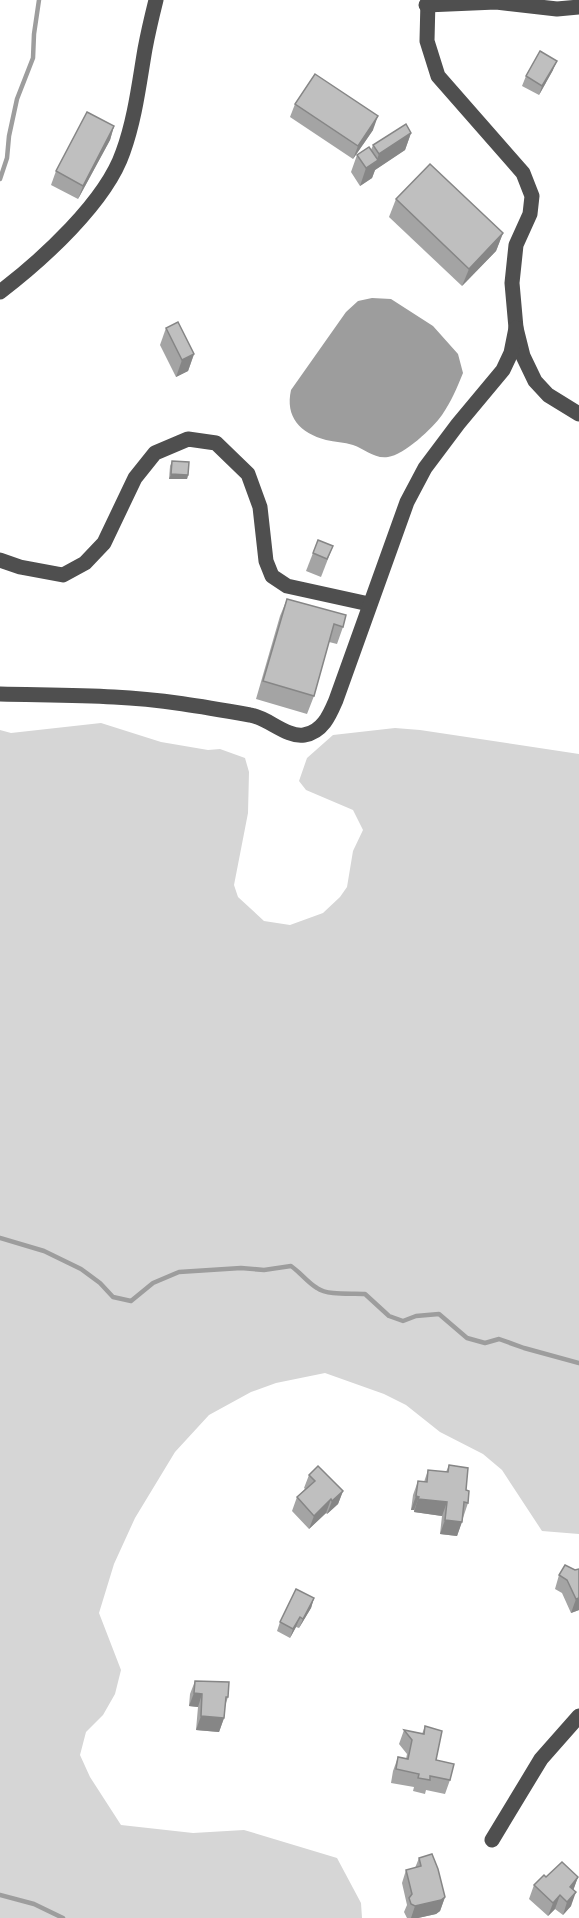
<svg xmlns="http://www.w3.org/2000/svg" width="579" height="1918" viewBox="0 0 579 1918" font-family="Montserrat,sans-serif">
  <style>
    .green { fill: #d6d6d6 }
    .water { fill: #9d9d9d }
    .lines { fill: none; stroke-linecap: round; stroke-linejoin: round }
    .stream { stroke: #9d9d9d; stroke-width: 4.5 }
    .minor { stroke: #4f4f4f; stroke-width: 15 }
    .wall { fill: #a4a4a4 }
    .shaded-wall { fill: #868686 }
    .building { fill: #bfbfbf; stroke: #868686; stroke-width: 1.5 }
  </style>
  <rect width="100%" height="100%" fill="#fff"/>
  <!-- green -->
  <polygon class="green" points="101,723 161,742 208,750 220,749 245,758 249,772 248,813 234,885 238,897 264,921 290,925 323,913 340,897 347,887 353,851 363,830 353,810 306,790 299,781 307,758 333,735 395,728 420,730 579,754 579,1534 542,1531 502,1470 483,1454 440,1432 406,1405 384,1394 325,1373 276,1383 251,1392 209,1415 175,1452 135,1518 114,1564 99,1613 121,1670 115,1694 103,1715 86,1732 80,1755 90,1777 121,1825 193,1833 244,1830 337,1858 361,1903 362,1918 0,1918 0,730 11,733"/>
  <!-- water -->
  <path class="water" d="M372,298l19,1 42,27 25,28 5,19c-6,15 -12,29 -21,42 -9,13 -38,40 -54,42 -14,2 -23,-8 -35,-12 -9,-3 -18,-3 -27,-5 -26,-7 -41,-23 -35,-50l55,-78 12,-11z"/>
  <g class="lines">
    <!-- stream -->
    <g class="stream">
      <polyline points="0,179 7,158 9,136 17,99 33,58 34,34 39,0"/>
      <path d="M0,1238l44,13 37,18 19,14 13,14 18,4 22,-18 26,-11 62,-4 23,2 27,-4c9,6 16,16 26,22 11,8 35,5 48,6l24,22 14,5 13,-5 23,-2 28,24 18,5 14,-4 25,9 55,15"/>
      <polyline points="0,1895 34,1904 63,1918"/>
    </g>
    <!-- minor -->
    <g class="minor">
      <polyline points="428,0 427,41 438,76 523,173 532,196 530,214 516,245 512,283 516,328 523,356 535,381 548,395 579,414"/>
      <polyline points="426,5 496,2 557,9 579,7"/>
      <path d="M0,292c42,-32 106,-90 123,-140 12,-33 16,-68 22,-103 3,-16 7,-33 11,-49"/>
      <polyline points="0,560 20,567 63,575 85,563 104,543 135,478 155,453 188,439 216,443 248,474 260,507 266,561 272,576 287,586 369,604"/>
      <path d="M0,694c38,1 76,1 114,3 46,2 91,10 136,18 17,2 37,23 54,20 19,-3 26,-21 32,-35l71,-198 18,-34 33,-44 45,-54 8,-17 5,-25"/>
      <polyline points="492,1840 541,1759 579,1716"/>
    </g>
  </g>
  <!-- wall -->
  <g class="wall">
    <polygon points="553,70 539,95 522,86 526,76"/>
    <polygon points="295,104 373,130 353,159 290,117"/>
    <polygon points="114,126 110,140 78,199 51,185 56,171"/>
    <polygon points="411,133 405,150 375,170 372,178 360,186 351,172 357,155 371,150 373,145"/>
    <polygon points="396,199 503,233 496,251 462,286 389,217"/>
    <polygon points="166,328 194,354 188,371 176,377 160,345"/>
    <polygon points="172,461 188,475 187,479 169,479 170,466"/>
    <polygon points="318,540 333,546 321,577 306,571"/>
    <polygon points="287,599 343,627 337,644 329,642 314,696 307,714 256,699 280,616"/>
    <polygon points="449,1465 466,1490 468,1503 457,1536 440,1534 442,1516 414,1512 414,1510 411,1510 413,1495 418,1481 424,1482 428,1470 446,1472"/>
    <polygon points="309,1475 343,1491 338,1504 327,1514 326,1513 309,1529 292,1511 297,1497 305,1489 304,1488"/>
    <polygon points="575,1570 579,1610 571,1613 562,1593 555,1589 559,1575"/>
    <polygon points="314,1598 311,1608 299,1628 296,1627 290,1638 277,1631 280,1622"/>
    <polygon points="195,1681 228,1697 225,1706 224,1718 219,1732 196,1730 198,1707 189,1706 190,1694"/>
    <polygon points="425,1726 436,1760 450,1780 445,1794 426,1790 425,1794 413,1791 414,1787 391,1783 393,1771 398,1757 406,1759 407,1754 399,1744 404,1730 422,1734"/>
    <polygon points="419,1858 445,1897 440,1911 436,1914 418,1918 407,1918 404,1912 407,1905 402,1883 406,1870 415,1868"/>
    <polygon points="546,1877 578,1877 573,1890 571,1906 563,1915 555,1909 548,1916 529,1899 534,1885"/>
  </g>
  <!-- shaded-wall -->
  <g class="shaded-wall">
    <polygon points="557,61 553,70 539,95 542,86"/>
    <polygon points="378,116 373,130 353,159 358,146"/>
    <polygon points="114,126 110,140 78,199 83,186"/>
    <polygon points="411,133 405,150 375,170 372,178 360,186 366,168 376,162 379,154"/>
    <polygon points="503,233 496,251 462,286 469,269"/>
    <polygon points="194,354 188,371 176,377 182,360"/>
    <polygon points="171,474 188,475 187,479 169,479"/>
    <polygon points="343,1491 338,1504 327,1514 332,1501"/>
    <polygon points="416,1496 419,1497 414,1510 411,1510"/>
    <polygon points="331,1499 326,1513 309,1529 314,1516"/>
    <polygon points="418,1499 447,1502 442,1516 414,1512"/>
    <polygon points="445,1520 462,1522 457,1536 440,1534"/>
    <polygon points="314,1598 311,1608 299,1628 303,1619"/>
    <polygon points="579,1598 579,1610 571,1613 576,1599"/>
    <polygon points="300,1617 296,1627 290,1638 293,1629"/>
    <polygon points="194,1693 202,1694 198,1707 189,1706"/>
    <polygon points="201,1716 224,1718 219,1732 196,1730"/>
    <polygon points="578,1877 573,1891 565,1900 570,1887"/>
    <polygon points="576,1892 571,1906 563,1915 567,1902"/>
    <polygon points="560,1895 555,1909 548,1916 553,1903"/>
    <polygon points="445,1897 440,1911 436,1914 418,1918 411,1918 415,1906"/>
  </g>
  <!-- building -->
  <g class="building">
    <polygon points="540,51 557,61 542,86 526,76"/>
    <polygon points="315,74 378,116 358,146 295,104"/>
    <polygon points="87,112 114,126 83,186 56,171"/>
    <polygon points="406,124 411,133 379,154 373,145"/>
    <polygon points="369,147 378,160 366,168 357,155"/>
    <polygon points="430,164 503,233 469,269 396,199"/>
    <polygon points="178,322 194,354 182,360 166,328"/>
    <polygon points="172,461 189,462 188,475 171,474"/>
    <polygon points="318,540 333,546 327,559 313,553"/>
    <polygon points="287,599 346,615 343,627 334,624 314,696 263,681"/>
    <polygon points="449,1465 468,1468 466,1490 469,1491 468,1503 464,1502 462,1522 445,1520 447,1502 418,1499 419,1497 416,1496 418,1481 427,1482 428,1470 448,1472"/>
    <polygon points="318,1466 343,1491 332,1501 331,1499 314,1516 297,1497 315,1481 309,1475"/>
    <polygon points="565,1565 575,1570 579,1569 579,1598 576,1599 567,1580 559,1575"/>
    <polygon points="296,1589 314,1598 303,1619 300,1617 293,1629 280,1622"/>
    <polygon points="195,1681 229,1682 228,1697 226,1697 224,1718 201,1716 202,1694 194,1693"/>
    <polygon points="425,1726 442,1731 436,1760 454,1764 450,1780 430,1776 430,1780 418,1778 419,1774 396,1769 398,1757 408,1759 412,1740 404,1730 424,1734"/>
    <polygon points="432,1854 438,1869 445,1897 441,1900 415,1906 411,1904 409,1898 412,1894 406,1870 421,1866 419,1858"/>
    <polygon points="562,1862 578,1877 570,1887 576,1892 567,1902 560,1895 553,1903 534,1885 544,1875 546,1877"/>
  </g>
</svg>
